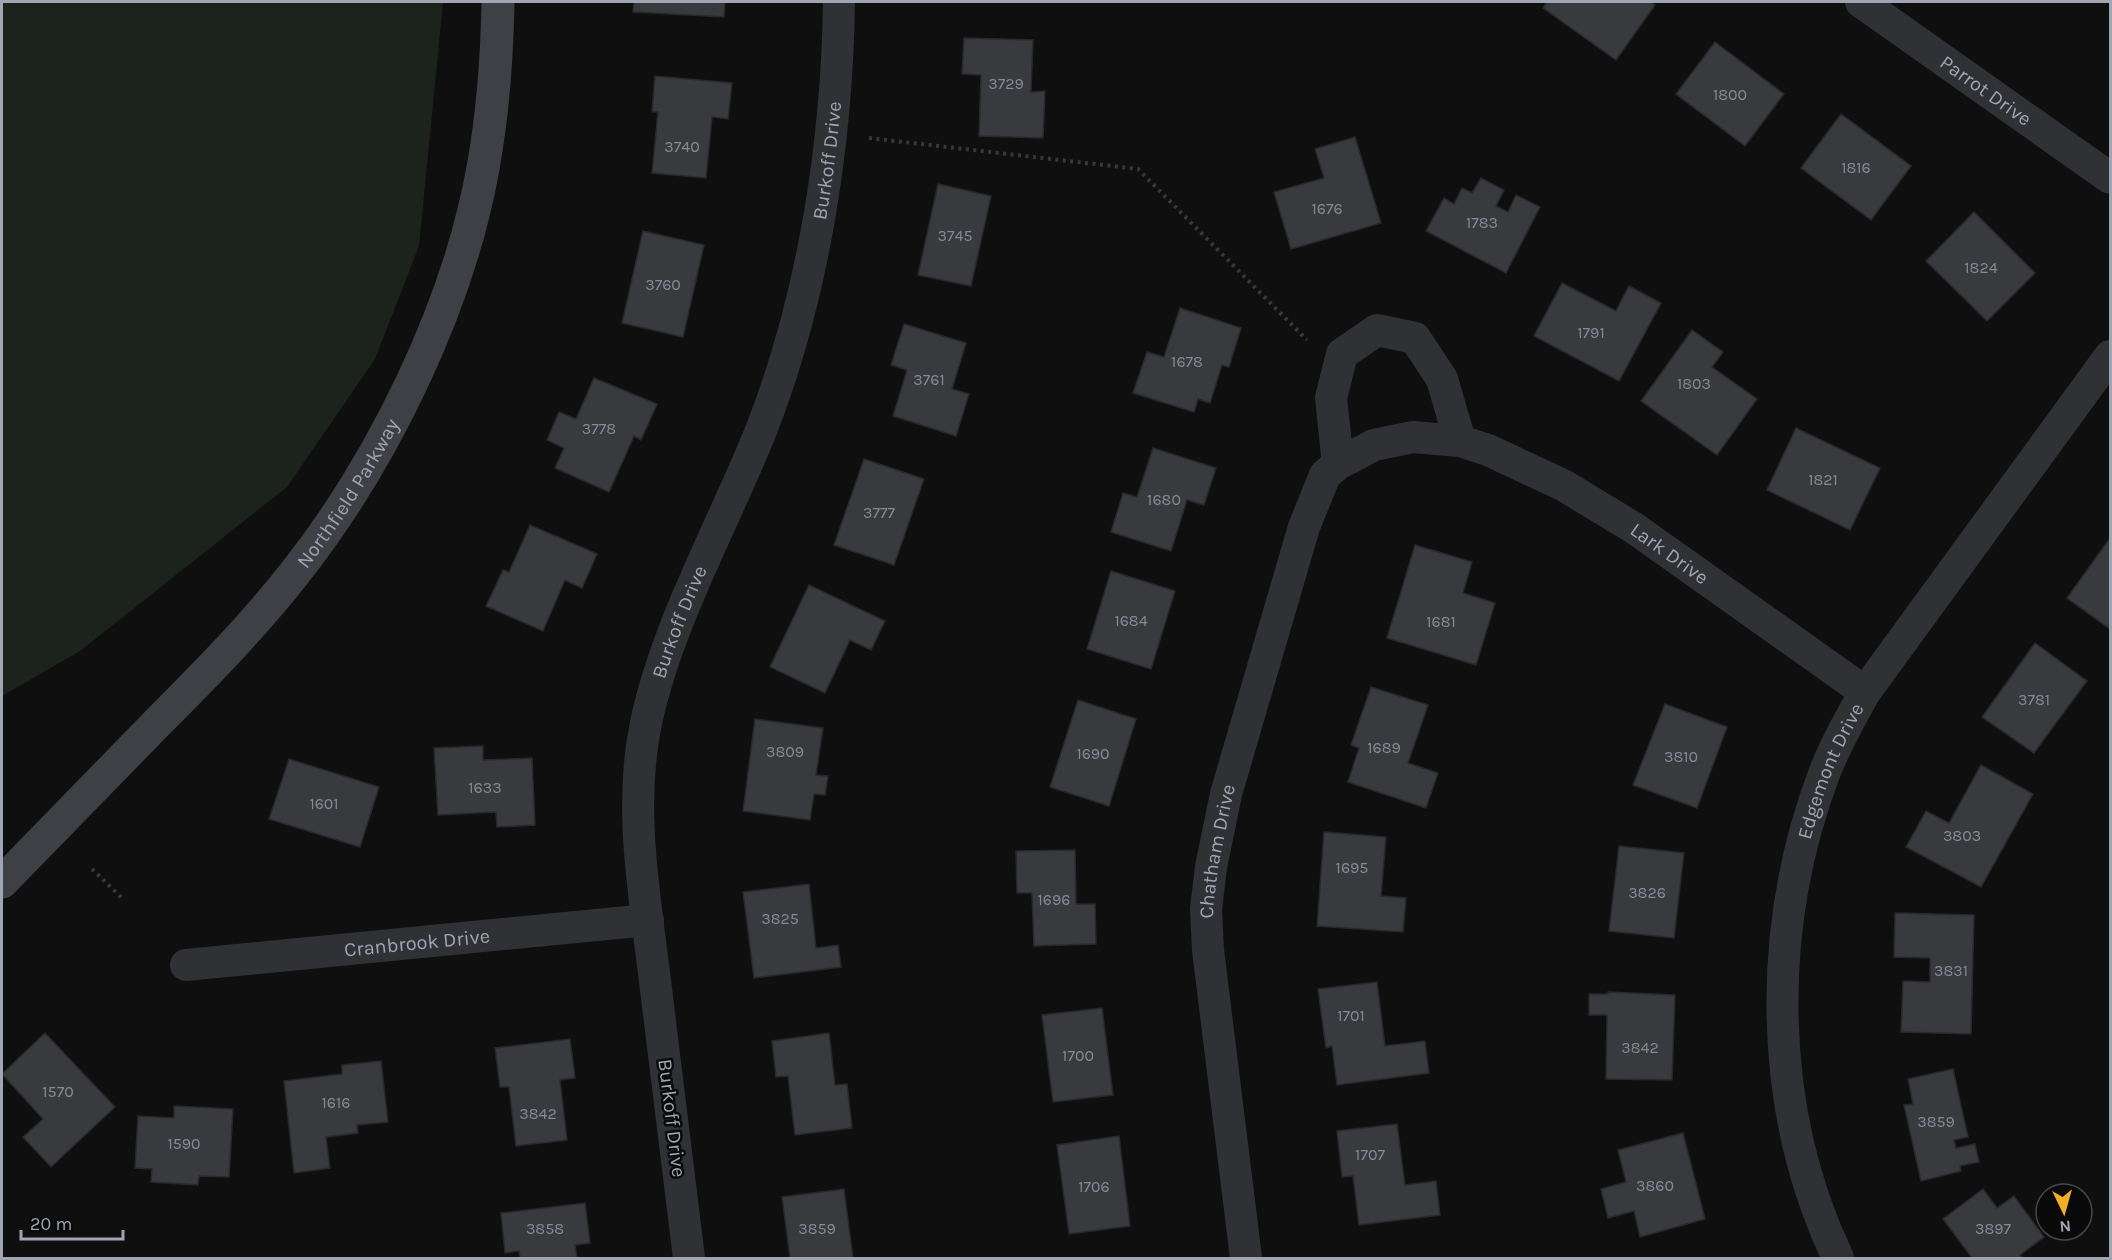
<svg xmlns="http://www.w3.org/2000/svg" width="2112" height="1260" viewBox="0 0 2112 1260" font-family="Karla,sans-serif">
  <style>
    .green { fill: #1c231c }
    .building { fill: #393a3d; stroke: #29292c; stroke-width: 1.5 }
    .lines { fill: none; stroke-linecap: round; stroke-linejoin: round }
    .path { stroke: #36383c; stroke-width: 4; stroke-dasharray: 3 4.5; stroke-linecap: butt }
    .street { stroke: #303135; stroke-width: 32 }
    .secondary { stroke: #3e4045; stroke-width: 33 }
    .labels { text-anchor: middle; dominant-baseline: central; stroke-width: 5; stroke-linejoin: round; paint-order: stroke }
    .number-label { font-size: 16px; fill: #868a94 }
    .street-label { font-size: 20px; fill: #a0a5b1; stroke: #0a0a0b }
  </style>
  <rect width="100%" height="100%" fill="#0f0f10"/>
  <!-- green -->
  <polygon class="green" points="2,2 443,2 419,246 375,359 287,487 80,651 2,696"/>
  <!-- building -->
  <g class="building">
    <polygon points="634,2 725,2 724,17 633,12"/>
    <polygon points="1547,2 1651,2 1655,5 1616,60 1543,8"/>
    <polygon points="964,38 1033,40 1031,92 1045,91 1043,138 979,136 981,75 962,74"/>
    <polygon points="1715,42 1784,94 1745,146 1676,94"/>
    <polygon points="655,76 732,83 728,119 712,117 706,178 652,173 658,112 652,112"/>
    <polygon points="1841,114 1911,166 1871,220 1801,168"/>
    <polygon points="1355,137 1381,223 1291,249 1274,192 1324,178 1315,149"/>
    <polygon points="1481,178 1504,190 1496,206 1508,212 1516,195 1540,207 1506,273 1426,231 1444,198 1454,204 1462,188 1472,193"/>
    <polygon points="938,184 991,196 971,286 918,275"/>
    <polygon points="1974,212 2035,273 1987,321 1926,261"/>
    <polygon points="643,231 704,245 683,337 622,323"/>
    <polygon points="1562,283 1616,311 1629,286 1661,303 1619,381 1534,336"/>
    <polygon points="1180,308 1241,328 1229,367 1222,365 1210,403 1198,399 1194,412 1133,393 1147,352 1164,357"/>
    <polygon points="904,324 966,343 952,389 969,394 956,436 893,416 907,370 891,365"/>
    <polygon points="1692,330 1723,352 1712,367 1757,399 1717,455 1641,401"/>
    <polygon points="594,378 657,404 641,440 634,436 609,492 555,468 564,448 547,440 559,412 576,419"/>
    <polygon points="1796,428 1880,468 1850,530 1767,490"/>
    <polygon points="1153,448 1216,468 1204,505 1187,500 1171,551 1111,532 1123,493 1137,497"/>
    <polygon points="864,459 924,479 894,565 834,545"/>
    <polygon points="530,525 597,554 582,588 565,580 543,631 486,606 503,570 509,572"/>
    <polygon points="2110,538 2110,629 2067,598"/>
    <polygon points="1415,545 1472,562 1463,593 1495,603 1476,665 1387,638"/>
    <polygon points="1111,571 1175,591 1151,669 1087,649"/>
    <polygon points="809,585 885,621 871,650 850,640 825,693 770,667"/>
    <polygon points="2035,643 2087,681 2034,753 1982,717"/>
    <polygon points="1371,687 1428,705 1408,763 1438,773 1426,808 1348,782 1359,748 1351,745"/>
    <polygon points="1078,700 1136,719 1109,806 1050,787"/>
    <polygon points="1665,704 1727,727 1697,808 1633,785"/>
    <polygon points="755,719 823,728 816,775 828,776 825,795 814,794 810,820 743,811"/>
    <polygon points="483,746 483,760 532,758 535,825 497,827 496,812 438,815 434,748"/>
    <polygon points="289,759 379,787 360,847 269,819"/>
    <polygon points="1981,765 2033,794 1981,887 1906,847 1926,811 1949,823"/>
    <polygon points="1324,832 1386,837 1381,896 1406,898 1403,932 1317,926"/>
    <polygon points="1619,846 1684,853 1674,938 1609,931"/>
    <polygon points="1075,850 1076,904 1095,904 1096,944 1034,946 1032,893 1017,893 1016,851"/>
    <polygon points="809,884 816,948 838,945 841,967 754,978 743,892"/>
    <polygon points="1895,913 1974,915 1971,1034 1901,1032 1903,981 1930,982 1930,958 1894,957"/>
    <polygon points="1377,982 1385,1046 1425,1041 1429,1073 1337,1085 1332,1046 1326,1048 1318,989"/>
    <polygon points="1608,992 1675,995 1672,1080 1606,1079 1607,1015 1589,1015 1589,994 1608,994"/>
    <polygon points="1102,1008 1113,1095 1053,1102 1042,1015"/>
    <polygon points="45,1033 115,1107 51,1167 23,1137 43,1119 2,1074"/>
    <polygon points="829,1033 835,1085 847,1084 852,1128 795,1135 788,1076 776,1077 772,1041"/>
    <polygon points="570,1039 575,1078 560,1080 567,1140 516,1146 509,1087 500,1087 495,1048"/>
    <polygon points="381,1061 388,1122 357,1125 358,1133 326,1137 330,1168 294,1173 284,1081 342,1074 342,1065"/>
    <polygon points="1953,1069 1968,1137 1954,1140 1956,1148 1975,1144 1979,1162 1960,1166 1961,1171 1921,1181 1904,1105 1913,1104 1908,1079"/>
    <polygon points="174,1106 233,1109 229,1177 199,1176 198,1185 151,1182 152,1169 135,1168 138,1116 174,1118"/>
    <polygon points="1397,1124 1405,1185 1436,1181 1440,1215 1359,1225 1353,1176 1342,1177 1337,1131"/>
    <polygon points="1683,1133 1705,1219 1640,1237 1634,1211 1608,1218 1601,1189 1626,1182 1618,1150"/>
    <polygon points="1119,1136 1130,1226 1069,1234 1057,1145"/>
    <polygon points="844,1189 853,1258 790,1258 782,1197"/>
    <polygon points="1983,1189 1997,1208 2014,1196 2044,1237 2020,1255 2023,1258 1972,1258 1943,1219"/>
    <polygon points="585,1203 590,1243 575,1245 577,1258 520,1258 519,1251 505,1253 501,1213"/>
  </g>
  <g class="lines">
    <!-- path -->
    <g class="path">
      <polyline points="869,138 1138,169 1307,340"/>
      <polyline points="92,869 122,898"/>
    </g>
    <!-- street -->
    <g class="street">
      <path id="s1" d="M1861,2l249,176"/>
      <polyline points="1338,464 1331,398 1342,354 1377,330 1415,338 1442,379 1460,441"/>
      <path id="s2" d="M186,965l462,-45"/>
      <path id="s3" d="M689,1258c-11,-92 -22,-184 -34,-277 -10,-84 -27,-173 -9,-258 21,-99 76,-196 114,-290 53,-134 77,-288 79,-431"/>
      <path id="s4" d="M1246,1258l-38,-308 -2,-41 5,-42 15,-73 78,-267 21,-52 13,-11 36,-19 39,-8 47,4 28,9 75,35 71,43 231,164"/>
      <path id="s5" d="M1838,1258c-71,-149 -72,-330 -14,-484 11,-29 26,-55 41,-82l245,-336"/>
    </g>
    <!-- secondary -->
    <path class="secondary" id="s6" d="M2,882c53,-54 105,-108 157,-161 47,-47 94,-95 135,-147 88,-111 164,-266 189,-406 10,-55 14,-111 15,-166"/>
  </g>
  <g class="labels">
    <!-- number labels -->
    <g class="number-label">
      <text x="1006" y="83">3729</text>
      <text x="1730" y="94">1800</text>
      <text x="682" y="146">3740</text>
      <text x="1856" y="167">1816</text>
      <text x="1327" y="208">1676</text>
      <text x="1482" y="222">1783</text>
      <text x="955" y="235">3745</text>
      <text x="1981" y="267">1824</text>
      <text x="663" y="284">3760</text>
      <text x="1591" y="332">1791</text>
      <text x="1187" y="361">1678</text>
      <text x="929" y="379">3761</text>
      <text x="1694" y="383">1803</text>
      <text x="599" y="428">3778</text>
      <text x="1823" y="479">1821</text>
      <text x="1164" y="499">1680</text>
      <text x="879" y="512">3777</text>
      <text x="1131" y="620">1684</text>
      <text x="1441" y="621">1681</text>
      <text x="2034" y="699">3781</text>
      <text x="1384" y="747">1689</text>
      <text x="785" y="751">3809</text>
      <text x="1093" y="753">1690</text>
      <text x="1681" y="756">3810</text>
      <text x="485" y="787">1633</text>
      <text x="324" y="803">1601</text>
      <text x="1962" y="835">3803</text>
      <text x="1352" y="867">1695</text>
      <text x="1647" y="892">3826</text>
      <text x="1054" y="899">1696</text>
      <text x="780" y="918">3825</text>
      <text x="1951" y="970">3831</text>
      <text x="1351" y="1015">1701</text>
      <text x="1640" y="1047">3842</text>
      <text x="1078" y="1055">1700</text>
      <text x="58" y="1091">1570</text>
      <text x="336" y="1102">1616</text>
      <text x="538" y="1113">3842</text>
      <text x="1936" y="1121">3859</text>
      <text x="184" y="1143">1590</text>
      <text x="1370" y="1154">1707</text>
      <text x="1655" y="1185">3860</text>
      <text x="1094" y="1186">1706</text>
      <text x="545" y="1228">3858</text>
      <text x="817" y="1228">3859</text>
      <text x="1993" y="1228">3897</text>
    </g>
    <!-- street labels -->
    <g class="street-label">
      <text stroke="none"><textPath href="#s1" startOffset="153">Parrot Drive</textPath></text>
      <text stroke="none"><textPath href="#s3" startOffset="1132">Burkoff Drive</textPath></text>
      <text stroke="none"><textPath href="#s6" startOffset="522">Northfield Parkway</textPath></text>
      <text stroke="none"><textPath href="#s4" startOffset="1186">Lark Drive</textPath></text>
      <text stroke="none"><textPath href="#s3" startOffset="645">Burkoff Drive</textPath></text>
      <text stroke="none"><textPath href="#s5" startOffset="502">Edgemont Drive</textPath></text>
      <text stroke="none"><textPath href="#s4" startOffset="410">Chatham Drive</textPath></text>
      <text stroke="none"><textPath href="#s2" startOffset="232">Cranbrook Drive</textPath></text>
      <text transform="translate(672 1118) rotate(83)">Burkoff Drive</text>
    </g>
  </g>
  <!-- border -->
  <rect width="2112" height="1260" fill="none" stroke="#a0a5b1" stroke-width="6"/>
  <!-- north arrow -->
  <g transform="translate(2064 1212) rotate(175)"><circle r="28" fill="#0a0a0b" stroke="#46484d" stroke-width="1.5"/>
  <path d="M0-4.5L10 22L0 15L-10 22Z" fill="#f1af26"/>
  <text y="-9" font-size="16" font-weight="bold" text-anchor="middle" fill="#a0a5b1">N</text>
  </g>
  <!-- scale -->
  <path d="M21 1230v9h102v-9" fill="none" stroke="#a0a5b1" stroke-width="3"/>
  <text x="30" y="1230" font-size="18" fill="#a0a5b1" stroke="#0a0a0b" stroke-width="4.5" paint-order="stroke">20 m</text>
</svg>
